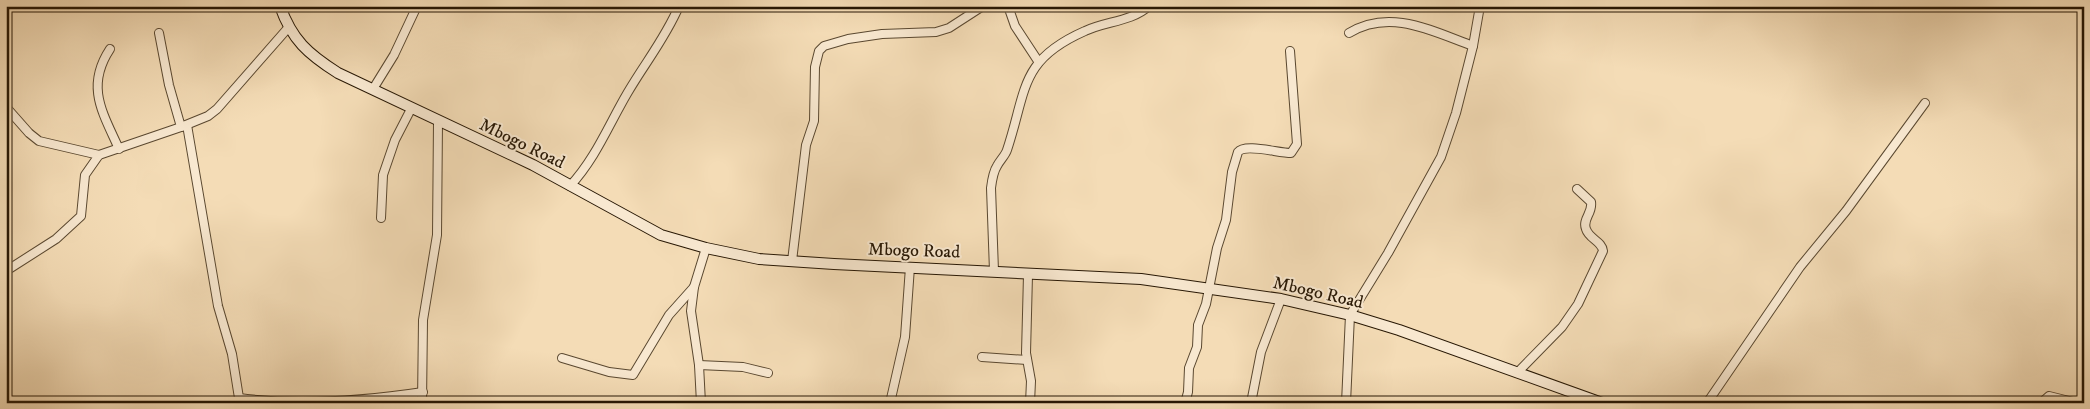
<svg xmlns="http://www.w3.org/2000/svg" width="2090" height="409" viewBox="0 0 2090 409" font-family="'IM FELL DW Pica',serif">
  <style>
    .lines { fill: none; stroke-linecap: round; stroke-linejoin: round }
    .minor-casing { stroke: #5a4830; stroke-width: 10 }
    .secondary-casing { stroke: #271704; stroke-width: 12 }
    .minor { stroke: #f8e8d0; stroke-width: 8 }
    .secondary { stroke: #f8e8d0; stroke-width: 10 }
    .labels { text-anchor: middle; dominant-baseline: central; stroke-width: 4; stroke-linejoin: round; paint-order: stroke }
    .street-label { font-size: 18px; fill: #271704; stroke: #f8e8d0 }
  </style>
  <rect width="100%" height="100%" fill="#f4dcb6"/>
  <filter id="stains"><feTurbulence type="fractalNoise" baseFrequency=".004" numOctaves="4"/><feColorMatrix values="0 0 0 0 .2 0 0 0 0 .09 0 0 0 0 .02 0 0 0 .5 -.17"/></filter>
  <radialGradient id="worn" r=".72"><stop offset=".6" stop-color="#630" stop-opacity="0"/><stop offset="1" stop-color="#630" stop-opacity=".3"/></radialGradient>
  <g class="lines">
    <!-- minor casing -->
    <g class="minor-casing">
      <g id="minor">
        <polyline points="1008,6 1015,26 1038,61"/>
        <polyline points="159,33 169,85 181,127 208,116 217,109 288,28"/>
        <path d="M1349,33c41,-25 83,-2 124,13"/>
        <path d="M110,49c-25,38 -7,64 9,100"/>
        <polyline points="373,89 394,55 417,6"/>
        <polyline points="6,107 29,133 39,141 99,155"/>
        <polyline points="187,125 218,306 232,354 239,398 236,403"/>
        <path d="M570,186c26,-28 39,-62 58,-94 17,-29 38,-55 51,-86"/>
        <polyline points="381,218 383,175 395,140 411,109"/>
        <polyline points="792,261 806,145 814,121 815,67 819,51 824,46 848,39 882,34 936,32 949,28 983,6"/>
        <polyline points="6,271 56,239 81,216 85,175 99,155 181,127"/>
        <path d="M994,271l-3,-83c1,-8 2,-16 6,-22 3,-6 8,-10 10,-16 20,-60 12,-90 78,-119 21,-10 46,-9 64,-25"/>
        <polyline points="1028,275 1026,353 1031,381 1030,403"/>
        <polyline points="982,357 1027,360"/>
        <polyline points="562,358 609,372 633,375 669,315 694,287"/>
        <polyline points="699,365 743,367 768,373"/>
        <path d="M1517,373l45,-46 16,-23 25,-53c-1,-10 -14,-12 -17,-22 -4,-10 7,-16 5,-27l-14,-13"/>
        <path d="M239,398c61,8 124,3 184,-6"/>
        <polyline points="422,403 423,320 437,235 438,122"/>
        <polyline points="701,403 699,365 691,311 694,287 706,248"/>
        <polyline points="890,403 905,337 910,267"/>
        <path d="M1185,403l3,-11 1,-24 8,-21 1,-22 8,-21 11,-56 9,-28 6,-48 6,-20c7,-9 40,1 53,1l6,-9 -7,-93"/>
        <polyline points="1251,403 1261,352 1281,299"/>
        <polyline points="1346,403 1350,315 1388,253 1441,157 1456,113 1473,46 1480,6"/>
        <polyline points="1707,403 1800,267 1846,211 1925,103"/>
        <polyline points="2041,403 2049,396 2077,403"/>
      </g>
    </g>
    <!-- secondary casing -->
    <g class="secondary-casing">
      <path id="secondary" d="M280,6c12,34 28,48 58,67l195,92 128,70 45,13 53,11 75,5 307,15 140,20 69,16 49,15 203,73"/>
    </g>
    <!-- minor -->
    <use href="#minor" class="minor"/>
    <!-- secondary -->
    <use href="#secondary" class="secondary"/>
  </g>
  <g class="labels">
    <!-- street labels -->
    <g class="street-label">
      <text transform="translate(522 144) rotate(26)">Mbogo Road</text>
      <text transform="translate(914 251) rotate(2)">Mbogo Road</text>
      <text transform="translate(1318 293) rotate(13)">Mbogo Road</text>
    </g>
  </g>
  <!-- margin -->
  <rect width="2090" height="409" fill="none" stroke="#f4dcb6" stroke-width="25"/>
  <rect x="8" y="8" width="2075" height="394" fill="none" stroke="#271704" stroke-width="2.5"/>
  <rect x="12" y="12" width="2065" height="384" fill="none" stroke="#271704"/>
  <rect width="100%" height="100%" filter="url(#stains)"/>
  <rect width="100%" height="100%" fill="url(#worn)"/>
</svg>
